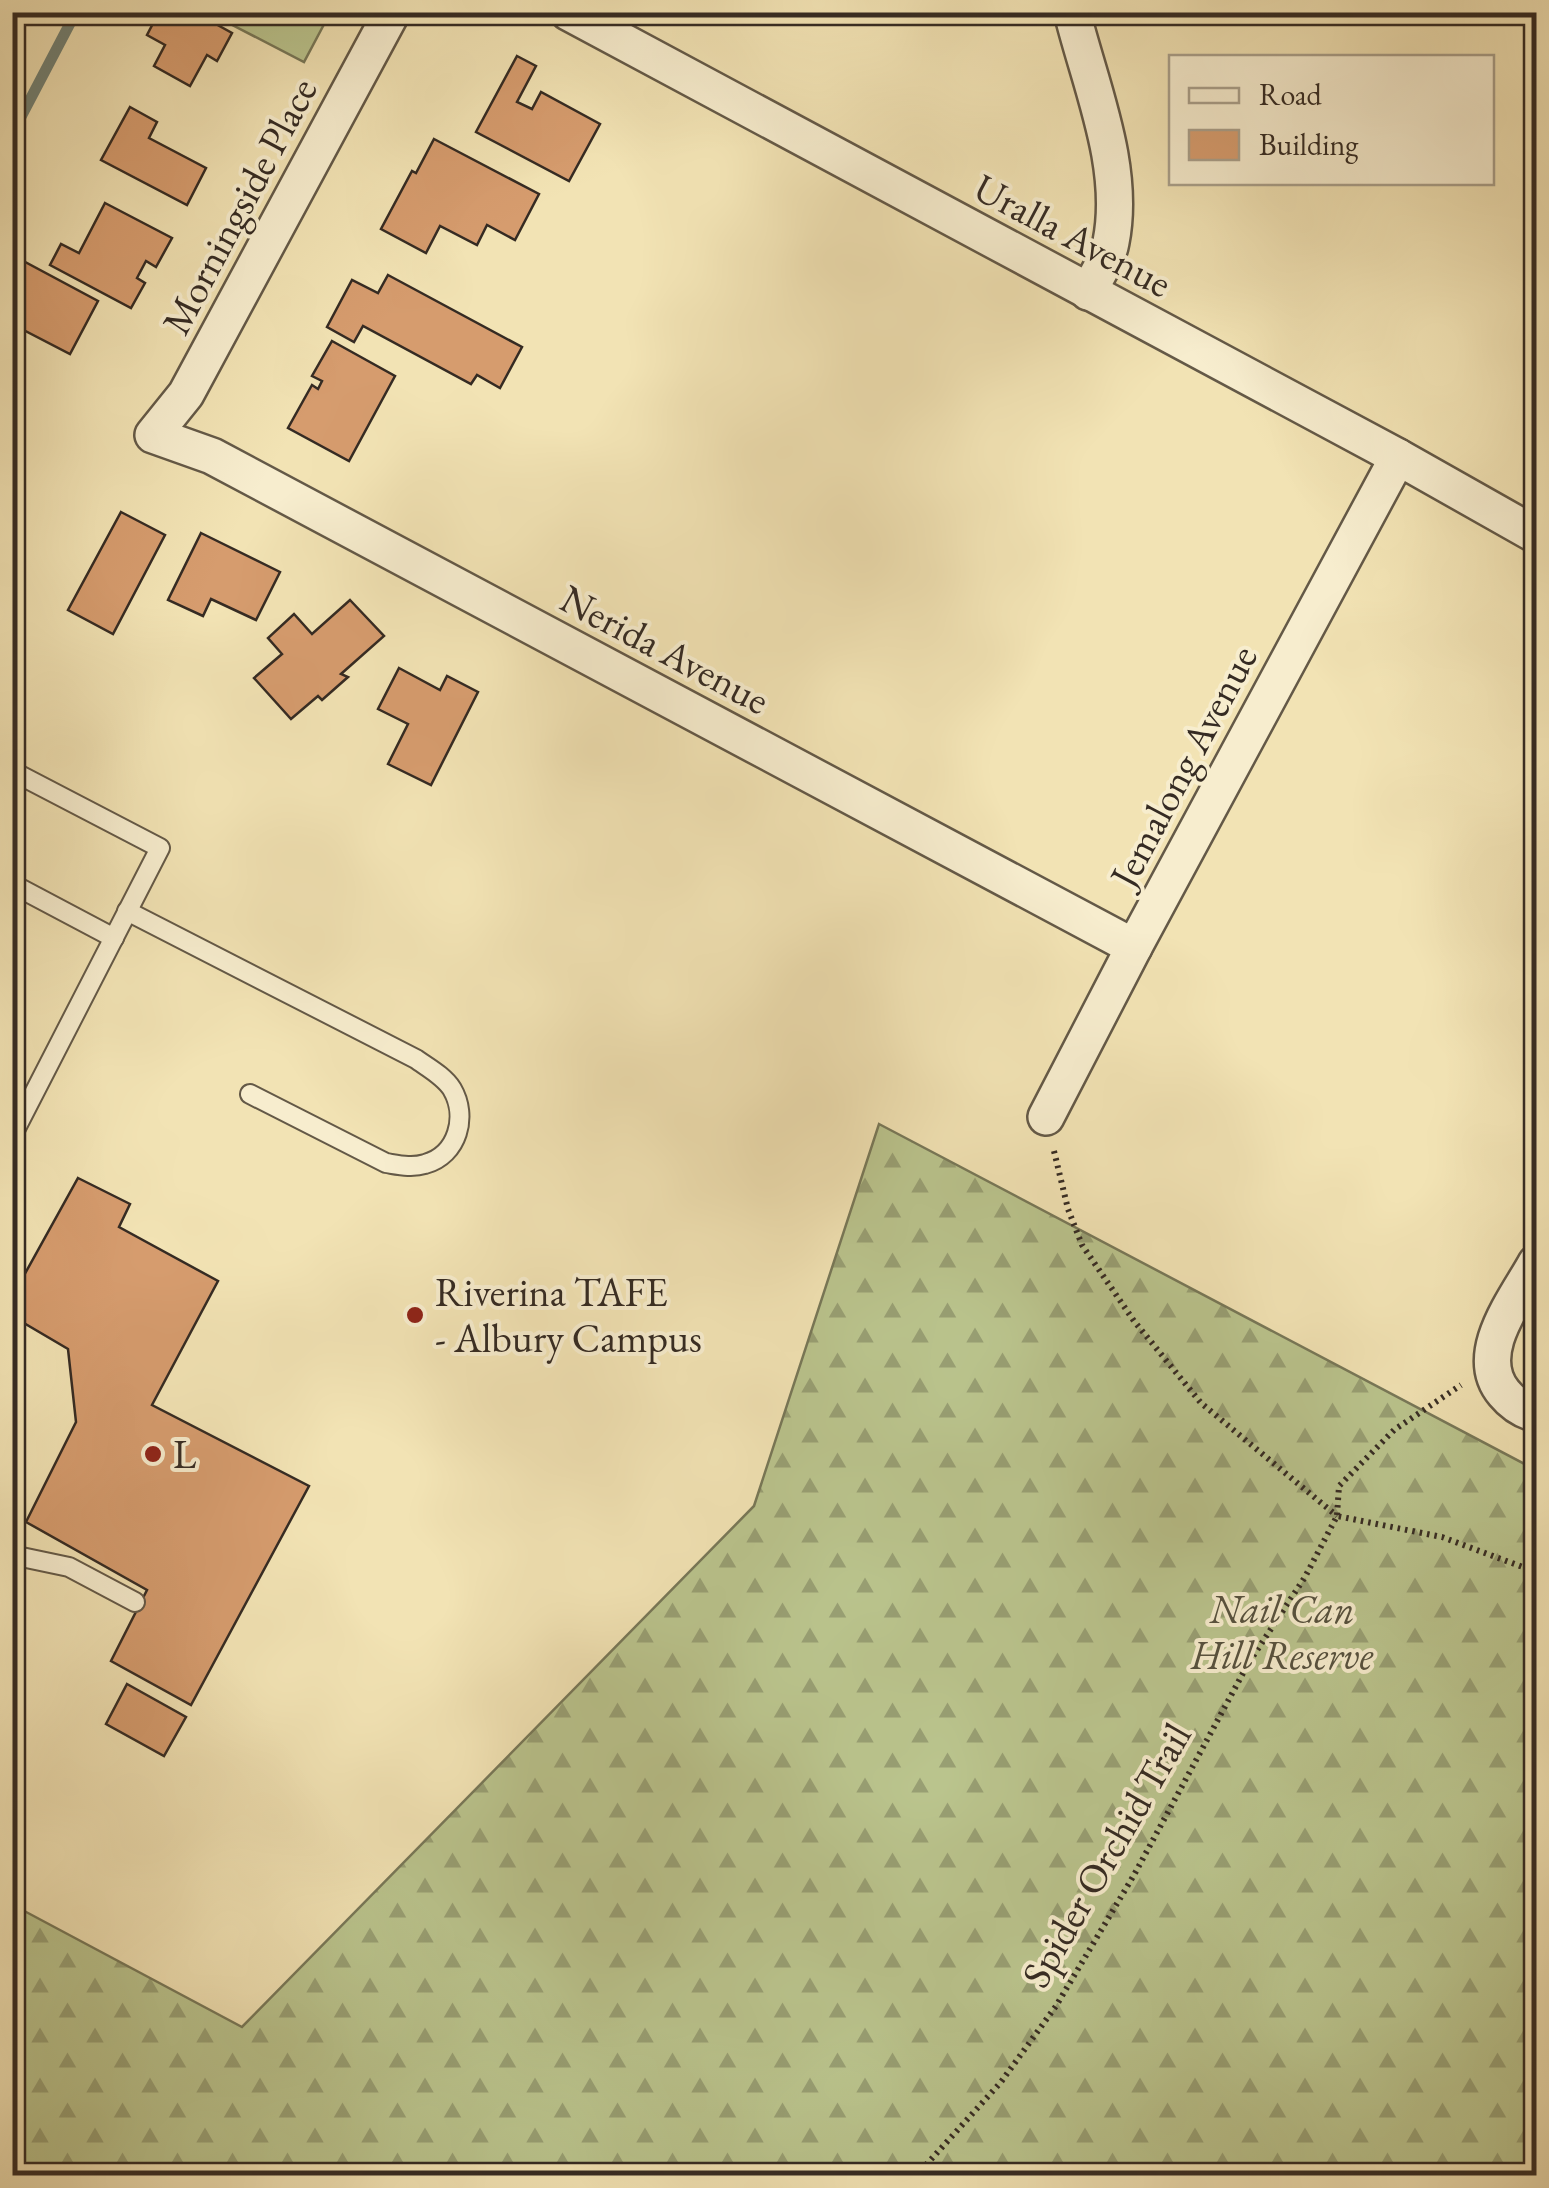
<svg xmlns="http://www.w3.org/2000/svg" width="1549" height="2188" viewBox="0 0 1549 2188" font-family="'EB Garamond',serif">
  <style>
    .green { fill: #bac48d; stroke: #787858; stroke-width: 2.5 }
    .forest { fill: url(#forest-firs); stroke: #787858; stroke-width: 2.5 }
    .lines { fill: none; stroke-linecap: round; stroke-linejoin: round }
    .stream { stroke: #728377; stroke-width: 11 }
    .building { fill: #d69c6e; stroke: #352b23; stroke-width: 2.5 }
    .service-casing { stroke: #645947; stroke-width: 22 }
    .minor-casing { stroke: #645947; stroke-width: 40 }
    .path { stroke: #352b23; stroke-width: 6; stroke-dasharray: 2.5 5; stroke-linecap: butt }
    .service { stroke: #f7edce; stroke-width: 18 }
    .minor { stroke: #f7edce; stroke-width: 35 }
    .poi-dot { fill: #8f2418; stroke: #f7edce; stroke-width: 4 }
    .labels { text-anchor: middle; dominant-baseline: central; stroke-width: 8; stroke-linejoin: round; paint-order: stroke }
    .street-label { font-size: 40px; fill: #352b23; stroke: #f7edce }
    .poi-label { font-size: 40px; fill: #352b23; stroke: #f7edce; text-anchor: start }
    .park-label { font-size: 40px; font-style: italic; fill: #56513e; stroke: #f7edce }
  </style>
  <defs>
    <pattern id="forest-firs" width="22" height="20" patternUnits="userSpaceOnUse" patternTransform="scale(2.5)"><rect width="22" height="20" fill="#bac48d"/><path d="M5 1l3.5 6h-7zM16 11l3.5 6h-7z" fill="#989f73"/></pattern>
  </defs>
  <rect width="100%" height="100%" fill="#f2e3b4"/>
  <filter id="stains"><feTurbulence type="fractalNoise" baseFrequency=".002" numOctaves="4"/><feColorMatrix values="0 0 0 0 .2 0 0 0 0 .09 0 0 0 0 .02 0 0 0 .5 -.17"/></filter>
  <radialGradient id="worn" r=".72"><stop offset=".6" stop-color="#630" stop-opacity="0"/><stop offset="1" stop-color="#630" stop-opacity=".3"/></radialGradient>
  <!-- green -->
  <polygon class="green" points="209,13 330,13 304,62"/>
  <!-- forest -->
  <polygon class="forest" points="879,1124 1536,1470 1536,2175 13,2175 13,1905 242,2027 754,1506"/>
  <g class="lines">
    <!-- stream -->
    <polyline class="stream" points="12,134 76,12"/>
  </g>
  <!-- building -->
  <g class="building">
    <polygon points="159,12 194,12 232,33 217,61 207,55 190,86 154,66 165,45 147,35"/>
    <polygon points="517,56 536,66 517,102 532,109 541,92 600,124 569,181 476,132"/>
    <polygon points="130,107 157,122 149,138 206,168 187,205 101,160"/>
    <polygon points="434,139 539,194 515,240 487,225 477,245 440,226 426,253 381,229 412,171 416,173"/>
    <polygon points="105,203 172,238 156,267 146,261 137,278 145,283 131,308 50,265 61,244 79,253"/>
    <polygon points="12,255 98,301 70,354 12,324"/>
    <polygon points="388,275 522,347 500,388 477,375 471,384 363,326 354,342 327,327 352,280 378,293"/>
    <polygon points="332,341 395,376 349,461 288,428 312,385 318,389 322,381 312,376"/>
    <polygon points="121,512 165,535 113,634 68,610"/>
    <polygon points="201,533 280,572 256,620 211,599 203,616 168,600"/>
    <polygon points="350,600 384,636 341,674 348,677 322,700 318,696 291,719 254,678 282,654 268,638 294,614 312,634"/>
    <polygon points="399,668 440,690 447,676 478,692 431,785 388,764 408,724 378,709"/>
    <polygon points="78,1178 130,1204 119,1227 218,1281 152,1405 309,1486 191,1705 111,1661 147,1590 26,1522 76,1422 68,1349 12,1316 12,1297"/>
    <polygon points="127,1684 186,1717 164,1756 106,1724"/>
  </g>
  <g class="lines">
    <!-- service casing -->
    <g class="service-casing">
      <g id="service">
        <polyline points="12,771 160,848 12,1136"/>
        <polyline points="12,884 114,938"/>
        <path d="M127,911l289,148c11,8 28,17 36,30 16,27 6,66 -27,75 -13,4 -26,1 -39,-1l-136,-69"/>
        <polyline points="12,1555 69,1567 135,1602"/>
      </g>
    </g>
    <!-- minor casing -->
    <g class="minor-casing">
      <g id="minor">
        <polyline points="392,12 186,394 153,435 212,456 1134,947"/>
        <polyline points="568,12 1398,457 1536,535"/>
        <path d="M1072,12c18,73 54,154 39,230 -3,17 -15,35 -23,50"/>
        <polyline points="1046,1117 1134,947 1398,457"/>
        <path d="M1536,1263c-19,35 -65,91 -32,130 9,11 18,17 32,21"/>
      </g>
    </g>
    <!-- path -->
    <g class="path">
      <polyline points="1054,1151 1068,1209 1082,1245 1134,1321 1201,1403 1337,1516"/>
      <polyline points="1337,1515 1339,1486 1394,1430 1461,1385"/>
      <polyline points="916,2176 1001,2082 1056,2006 1134,1875 1248,1664 1305,1577 1337,1516 1442,1537 1536,1572"/>
    </g>
    <!-- service -->
    <use href="#service" class="service"/>
    <!-- minor -->
    <use href="#minor" class="minor"/>
  </g>
  <!-- markers -->
  <g class="poi-dot">
    <circle cx="415" cy="1315" r="10"/>
    <circle cx="153" cy="1454" r="10"/>
  </g>
  <g class="labels">
    <!-- street labels -->
    <g class="street-label">
      <text transform="translate(239 206) rotate(-62)">Morningside Place</text>
      <text transform="translate(1073 235) rotate(28)">Uralla Avenue</text>
      <text transform="translate(665 649) rotate(28)">Nerida Avenue</text>
      <text transform="translate(1183 766) rotate(-62)">Jemalong Avenue</text>
      <text transform="translate(1106 1855) rotate(-60)">Spider Orchid Trail</text>
    </g>
    <!-- poi labels -->
    <g class="poi-label">
      <text x="435" y="1292">Riverina TAFE<tspan x="435" dy="46">- Albury Campus</tspan></text>
      <text x="173" y="1454">L</text>
    </g>
    <!-- park labels -->
    <g class="park-label">
      <text x="1282" y="1609">Nail Can<tspan x="1282" dy="46">Hill Reserve</tspan></text>
    </g>
  </g>
  <!-- margin -->
  <rect width="1549" height="2188" fill="none" stroke="#f2e3b4" stroke-width="50"/>
  <rect x="15" y="15" width="1519" height="2158" fill="none" stroke="#352b23" stroke-width="5"/>
  <rect x="25" y="25" width="1499" height="2138" fill="none" stroke="#352b23" stroke-width="2.5"/>
  <!-- legend -->
  <rect x="1169" y="55" width="325" height="130" fill="#f7edce" stroke="#a99f8a" stroke-width="2.5"/>
  <rect x="1189" y="88" width="50" height="15" fill="#f7edce" stroke="#a99f8a" stroke-width="2.5"/>
  <text x="1259" y="105" font-size="30" fill="#352b23">Road</text>
  <rect x="1189" y="130" width="50" height="30" fill="#d69c6e" stroke="#a99f8a" stroke-width="2.5"/>
  <text x="1259" y="155" font-size="30" fill="#352b23">Building</text>
  <rect width="100%" height="100%" filter="url(#stains)"/>
  <rect width="100%" height="100%" fill="url(#worn)"/>
</svg>
